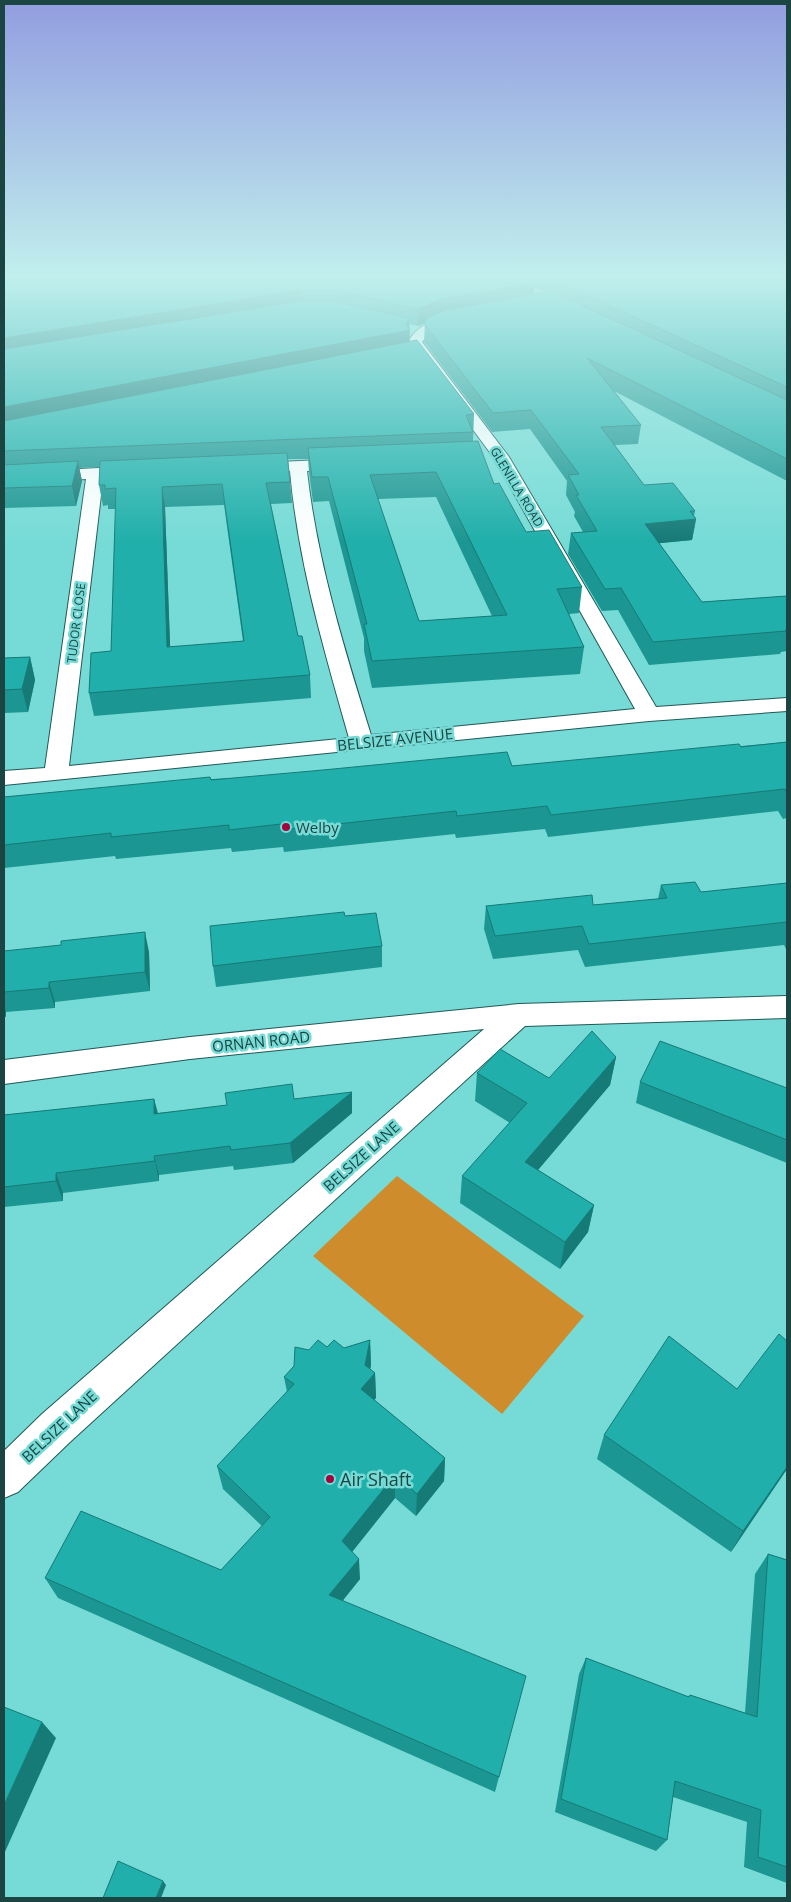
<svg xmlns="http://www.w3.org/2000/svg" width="791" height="1902" viewBox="0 0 791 1902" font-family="'Open Sans',sans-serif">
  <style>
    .green { fill: #ce8c2d }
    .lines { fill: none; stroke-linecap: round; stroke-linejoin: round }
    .minor-casing { stroke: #215856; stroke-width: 2 }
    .minor { fill: #fff; fill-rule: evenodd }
    .wall { fill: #1c9692; fill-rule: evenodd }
    .shaded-wall { fill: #167a77 }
    .building { fill: #20afaa; stroke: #167a77; fill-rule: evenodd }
    .poi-dot { fill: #a2033c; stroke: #76dbd6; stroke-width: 2 }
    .labels { text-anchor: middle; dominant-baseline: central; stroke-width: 5; stroke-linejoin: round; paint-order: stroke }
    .far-street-label { font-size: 12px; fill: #1a4543; stroke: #76dbd6 }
    .street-label { font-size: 15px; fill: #1a4543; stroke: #76dbd6 }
    .poi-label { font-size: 15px; fill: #1a4543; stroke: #76dbd6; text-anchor: start }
    .near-poi-label { font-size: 18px; fill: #1a4543; stroke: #76dbd6; text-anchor: start }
  </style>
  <rect width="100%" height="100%" fill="#76dbd6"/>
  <!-- green -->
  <polygon class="green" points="397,1176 584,1316 502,1414 313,1256"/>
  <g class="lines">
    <!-- minor casing -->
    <g class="minor-casing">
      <g id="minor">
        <path d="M460,314l6,4 -2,3 -32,9 -10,12 87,115 147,250 131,-9v13l-138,10 -645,64v-14l41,-3 41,-289 -82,4v-10l133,-7 6,2 2,3 -2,3 -40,4 -34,288 280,-28c-25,-88 -51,-176 -59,-267h-43l-2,-3 2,-3 6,-2 94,-4 6,2 2,3 -2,3 -6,2 -40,2c10,90 37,177 64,264l264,-26 -141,-251 -86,-116c12,-21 31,-23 52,-28z"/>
        <polygon points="787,996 787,1018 525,1026 70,1442 18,1492 4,1498 4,1451 42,1414 484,1029 190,1059 4,1084 4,1060 190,1037 519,1004"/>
      </g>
    </g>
    <!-- minor -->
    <use href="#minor" class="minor"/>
  </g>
  <!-- wall -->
  <g class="wall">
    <path d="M4,276h783v205l-173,-90 27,34 -3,19 -23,1 29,40 51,26 -1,5 2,3 -4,21 -33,3 43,59 85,-6v55l-6,1 -1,2 -131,11 -31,-55 -16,1 -34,-57 3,-21 12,-1 -9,-16 1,-4 -9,-17 1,-14 -37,-52 -38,3 -68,-90 1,-19 -7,3 -9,-2 1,18 64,72 -1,27 21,43 32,48 56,55 -3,26 -10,1 15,33 -4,27 -208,14 -8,-37v-13l-35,-137 -16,1 -4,-30 -1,-13h-20l4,44 -21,1 27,132 12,39 1,23 -217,18 -5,-23 22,-42 5,-142h-8v-4l-5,1 -4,-21 1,-18 -21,1 3,13 -6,25 -72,2zM534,287l11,5 -11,2zM436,497l56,119 -73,5 -41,-122zM224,505l19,136 -73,6 -5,-140z"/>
    <polygon points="30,657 35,680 28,712 4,713 4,658"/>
    <polygon points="787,742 787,818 783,819 778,811 548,837 545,829 456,838 455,834 284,852 283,847 232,852 231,848 116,859 115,856 4,868 4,797 211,779 512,766"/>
    <polygon points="787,883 787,951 784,945 585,967 578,950 493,959 484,929 486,906 593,905 658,899 661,885 701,892"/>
    <polygon points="345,916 382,946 382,967 216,987 213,966"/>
    <polygon points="4,951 149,952 150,991 55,1002 55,1008 6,1012 6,1017 4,1017"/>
    <polygon points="616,1057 610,1085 538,1170 594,1205 588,1232 560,1269 460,1203 462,1176 510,1123 475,1101 477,1073 549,1078"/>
    <polygon points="640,1082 787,1088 787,1163 636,1103"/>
    <polygon points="154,1099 158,1113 294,1099 352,1113 293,1163 234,1170 233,1166 159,1175 159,1181 63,1193 63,1201 4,1207 4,1115"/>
    <polygon points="370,1340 371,1365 370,1369 375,1373 376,1398 374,1400 445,1458 444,1481 416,1516 395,1498 352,1552 360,1579 343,1600 499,1777 495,1792 58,1598 45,1578 221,1570 262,1526 223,1489 217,1466 287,1392 284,1377 309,1350 327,1347 344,1348"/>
    <polygon points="787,1341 787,1469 731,1552 597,1459 604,1435 737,1389"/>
    <polygon points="768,1554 787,1560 787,1883 744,1867 747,1822 673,1797 667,1840 656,1851 555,1812 579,1674 586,1658 688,1697 690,1695 745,1713 755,1574"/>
  </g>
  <!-- shaded-wall -->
  <g class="shaded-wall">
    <polygon points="534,283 533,299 442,316 418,326 418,309 442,299"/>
    <polygon points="301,290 302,306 4,357 4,338"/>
    <polygon points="409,318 410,348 4,427 4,407 406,324"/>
    <polygon points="78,461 82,481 76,506 72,486"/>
    <polygon points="162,487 165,507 171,670 167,647"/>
    <polygon points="696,519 692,540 642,545 645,524"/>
    <polygon points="30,657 35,680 28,712 22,689"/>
    <polygon points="145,932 149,952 150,991 145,972"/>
    <polygon points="49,982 55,1002 55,1008 49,988"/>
    <polygon points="4,1005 6,1012 6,1017 4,1011"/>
    <polygon points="616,1057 610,1085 521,1190 525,1162"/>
    <polygon points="352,1092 352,1113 293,1163 290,1143"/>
    <polygon points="154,1099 159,1119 154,1114"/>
    <polygon points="154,1156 159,1175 159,1181"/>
    <polygon points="56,1173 63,1193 63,1201 56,1181"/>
    <polygon points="594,1205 588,1232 560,1269 565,1242"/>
    <polygon points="370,1340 371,1365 368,1381 375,1373 376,1398 362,1413 361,1389"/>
    <polygon points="445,1458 444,1481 416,1516 417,1494"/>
    <polygon points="787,1467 787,1469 731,1552 743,1531"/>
    <polygon points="395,1475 395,1498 344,1562 342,1541"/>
    <polygon points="359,1559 360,1579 332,1614 329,1595"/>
    <polygon points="42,1722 56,1738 4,1854 4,1805"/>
    <polygon points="163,1881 166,1885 161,1898 156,1898"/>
  </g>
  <!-- building -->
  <g class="building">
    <polygon points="4,276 520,276 534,283 442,299 418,309 339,291 301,290 4,338"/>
    <polygon points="545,276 787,276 787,387"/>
    <polygon points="551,291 787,400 787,459 587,358 641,425 601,427 644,485 673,483 695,511 690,511 696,519 645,524 702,602 787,596 787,630 785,630 786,631 653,642 621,588 605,589 571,533 597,531 576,495 579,495 568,475 579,474 531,410 493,413 424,324 427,318 446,310"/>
    <polygon points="301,301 338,302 409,318 406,324 410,330 4,407 4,349"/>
    <polygon points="417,340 474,414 466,415 473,432 4,451 4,421"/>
    <path d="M478,441l16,43 5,-1 27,49 23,-2 33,57 -25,2 27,58 -212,14 -8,-37h3l-39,-147h-16l-4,-29zM436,472l71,143 -88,6 -49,-146z"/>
    <path d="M287,453l3,29 -24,1 32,153h4l8,39 -221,18 2,-40 20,-2 5,-163 -11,1v-4h-6l1,-24zM222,484l22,157 -77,6 -5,-160z"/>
    <polygon points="78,461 72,486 4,488 4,465"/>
    <polygon points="30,657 22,689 4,690 4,658"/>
    <polygon points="787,742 787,793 785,789 551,815 547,806 457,816 456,811 282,830 281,824 229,830 229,825 111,837 111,833 4,845 4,797 210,777 211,780 323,770 507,752 512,766 739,744 741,747"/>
    <polygon points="695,882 701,892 787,883 787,922 589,944 582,926 495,936 486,906 592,895 593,905 667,898 661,885"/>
    <polygon points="344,912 345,916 376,913 382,946 213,966 210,926"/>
    <polygon points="145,932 145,972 49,982 49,988 4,992 4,951 61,945 61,941"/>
    <polygon points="592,1031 616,1057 525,1162 594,1205 565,1242 462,1176 527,1103 477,1073 500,1049 549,1078"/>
    <polygon points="660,1041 787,1088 787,1140 640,1082"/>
    <polygon points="292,1084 294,1099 352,1092 290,1143 231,1150 230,1146 154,1156 155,1161 56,1173 56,1181 4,1187 4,1115 154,1099 154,1114 227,1105 225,1093"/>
    <polygon points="779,1334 787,1341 787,1467 743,1531 604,1435 669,1336 737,1389"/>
    <polygon points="318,1340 327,1347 334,1340 344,1348 370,1340 365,1365 375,1373 361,1389 445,1458 417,1494 395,1475 342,1541 359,1559 329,1595 526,1676 499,1777 45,1578 81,1511 221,1570 270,1517 217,1466 294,1384 284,1377 294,1366 295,1347 309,1350"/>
    <polygon points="768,1554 787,1560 787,1867 758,1857 761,1810 675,1781 667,1840 561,1799 586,1658 689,1697 690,1695 757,1717"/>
    <polygon points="4,1707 42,1722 4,1805"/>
    <polygon points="118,1861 163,1881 156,1898 103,1898"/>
  </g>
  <!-- sky -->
  <linearGradient id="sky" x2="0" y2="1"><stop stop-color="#929de0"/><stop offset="0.51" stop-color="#c1efed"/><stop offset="1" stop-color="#c1efed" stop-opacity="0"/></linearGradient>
  <rect width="791" height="542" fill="url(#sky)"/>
  <!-- markers -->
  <g class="poi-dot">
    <circle cx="286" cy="827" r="5"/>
    <circle cx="330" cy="1479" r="5"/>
  </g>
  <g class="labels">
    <!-- far-street labels -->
    <g class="far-street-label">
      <text transform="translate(517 487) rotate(59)">GLENILLA ROAD</text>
      <text transform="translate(76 623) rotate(-83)">TUDOR CLOSE</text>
    </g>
    <!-- street labels -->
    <g class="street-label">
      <text transform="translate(395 739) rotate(-6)">BELSIZE AVENUE</text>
      <text transform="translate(261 1041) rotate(-6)">ORNAN ROAD</text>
      <text transform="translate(361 1156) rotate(-42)">BELSIZE LANE</text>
      <text transform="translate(59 1426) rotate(-43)">BELSIZE LANE</text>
    </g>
    <!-- poi labels -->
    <g class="poi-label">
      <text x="296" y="827">Welby</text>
    </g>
    <!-- near-poi labels -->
    <g class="near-poi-label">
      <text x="340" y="1479">Air Shaft</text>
    </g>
  </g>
  <!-- border -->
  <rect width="791" height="1902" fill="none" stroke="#1a4543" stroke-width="10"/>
</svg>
